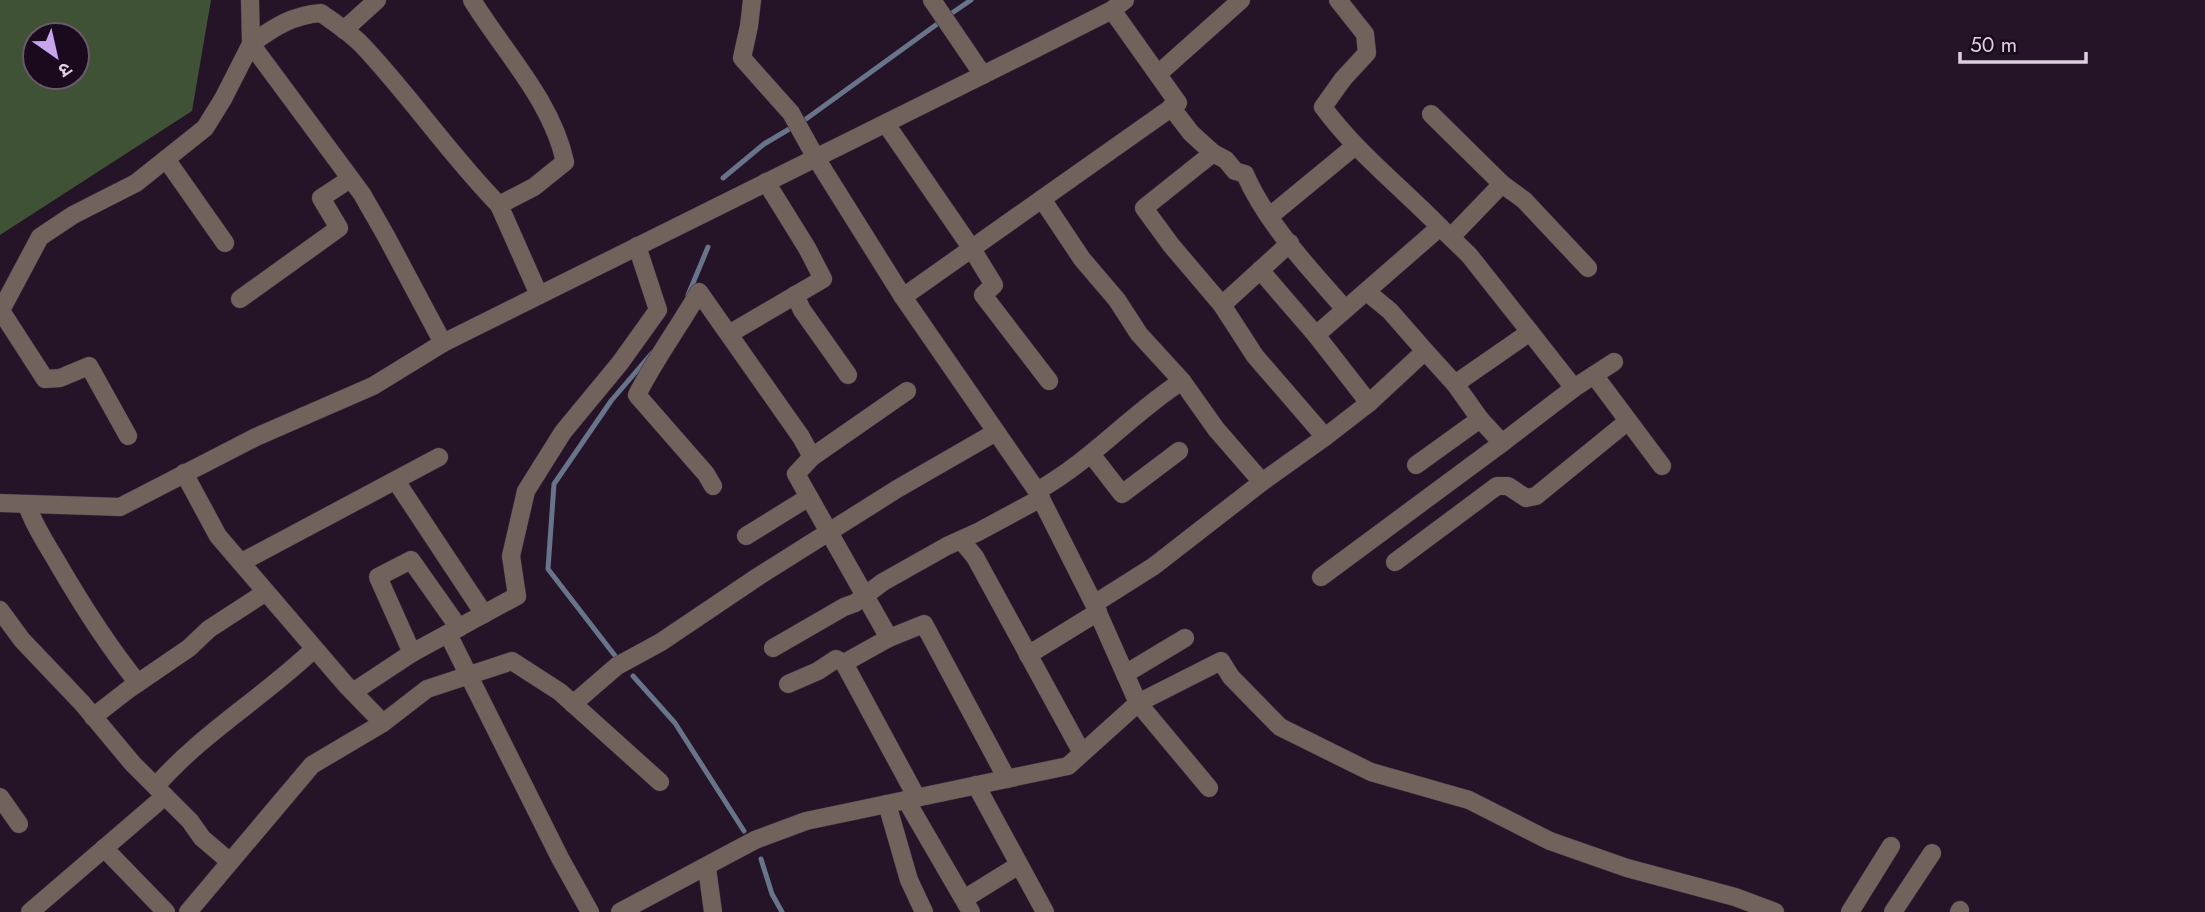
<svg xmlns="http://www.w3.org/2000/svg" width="2205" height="912" viewBox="0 0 2205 912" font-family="Jost,'Noto Sans Devanagari',sans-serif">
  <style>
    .forest { fill: #405236; fill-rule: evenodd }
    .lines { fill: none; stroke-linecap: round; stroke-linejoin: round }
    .stream { stroke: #677489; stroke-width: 5 }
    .minor-casing { stroke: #3f2d41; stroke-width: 19 }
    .minor { stroke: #72625c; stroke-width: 18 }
  </style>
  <rect width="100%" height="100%" fill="#251328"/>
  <!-- forest -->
  <path class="forest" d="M0,0h211l-19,111 -192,124zM35,35h42v42h-42z"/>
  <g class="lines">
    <!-- stream -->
    <g class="stream">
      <polyline points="952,13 971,0"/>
      <polyline points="806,119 940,22"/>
      <polyline points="723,178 764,144 791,128"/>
      <polyline points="688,295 708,247"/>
      <polyline points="616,657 548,569 554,484 611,401 652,353"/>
      <polyline points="633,676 675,723 744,831"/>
      <polyline points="761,859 772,894 782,912"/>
    </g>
    <!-- minor casing -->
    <g class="minor-casing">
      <g id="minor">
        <polyline points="752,0 749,26 742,58 791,113 816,158 903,297 1037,491 1094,604 1138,703 1221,661 1231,677 1280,727 1371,772 1469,800 1550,841 1627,868 1735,897 1775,912"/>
        <polyline points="932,0 983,75"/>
        <polyline points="344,30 377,0"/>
        <polyline points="1158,74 1241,0"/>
        <path d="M1171,107l20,26 22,20 13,7 9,11 10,3c21,49 65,95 100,135"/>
        <polyline points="1431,114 1502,184 1451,237"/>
        <polyline points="886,124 972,249 994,285 983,295 1049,381"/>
        <polyline points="1213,153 1144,208 1171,245 1222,305 1290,243"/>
        <polyline points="166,159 225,243"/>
        <polyline points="1502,184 1524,200 1588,268"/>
        <polyline points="499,205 539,295"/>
        <polyline points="1270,216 1355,146"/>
        <path d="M1260,270l56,65 124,-108c-39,-40 -84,-75 -117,-120l20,-28 24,-26 -2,-19 -27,-34"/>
        <polyline points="795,295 802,310 848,375"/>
        <polyline points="903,297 1178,103 1112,10"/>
        <polyline points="240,299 339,228 321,198 350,179"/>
        <polyline points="1222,305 1255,356 1325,437 1369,403"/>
        <polyline points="1,311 45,379 60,378 89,366 128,436"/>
        <polyline points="0,312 40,237 73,215 136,183 205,128 223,99 251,44 250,0"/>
        <polyline points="1530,332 1574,388 1614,362"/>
        <polyline points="729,334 823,279 807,248 766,182"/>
        <polyline points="1316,335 1369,403 1425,351 1390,311 1367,292"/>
        <path d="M443,343l-57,-107 -24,-42 -111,-150c23,-17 42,-29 70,-31 14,10 30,20 42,33 48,51 87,109 136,159l35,-18 31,-25c-13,-61 -61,-110 -93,-162"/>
        <polyline points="1425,351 1455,384 1530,332 1469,255 1440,227"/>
        <polyline points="1594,375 1662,466"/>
        <polyline points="907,391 812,457 796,474 889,638 924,624 1007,779"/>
        <polyline points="1480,419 1502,443 1574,388"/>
        <polyline points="1091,454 1122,494 1179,451"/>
        <polyline points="1416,465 1480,419 1455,384"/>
        <polyline points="184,473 218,536 346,685 383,723"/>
        <polyline points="396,481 484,614"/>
        <polyline points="1262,482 1325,437"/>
        <path d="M713,486l-7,-12 -69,-79c18,-36 42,-68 62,-103l102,145 11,20"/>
        <path d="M1037,491c54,-30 94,-77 145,-110l-43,-47 -22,-34 -35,-41 -40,-60"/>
        <polyline points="0,503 120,507 256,437 373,386 443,343 1035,49 1112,10 1125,0"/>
        <path d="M27,505c7,21 19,38 30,57 25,43 50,83 81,121"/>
        <polyline points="746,536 809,497"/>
        <polyline points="961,540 975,557 1082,753"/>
        <polyline points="242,562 439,457"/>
        <polyline points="1395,562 1497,486 1508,486 1526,498 1536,496 1628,421"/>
        <polyline points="1321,577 1502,443"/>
        <polyline points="1094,604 1154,566 1262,482 1216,429 1182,381"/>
        <polyline points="0,610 22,640 82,703 133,764 190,821 202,838 229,861"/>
        <polyline points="448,634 560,858 590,912"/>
        <polyline points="773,648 844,607 855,603 883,582 947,546 978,532 1041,498"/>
        <polyline points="412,653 378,577 411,560 459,628"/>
        <polyline points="1028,655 1098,612"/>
        <polyline points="844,663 917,798"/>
        <polyline points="1125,674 1185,638"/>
        <polyline points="788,684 818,671 836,659 844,663 889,638"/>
        <polyline points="353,692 412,653 517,596 511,556 526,491 563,432 620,363 658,310 637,246"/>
        <polyline points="573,704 617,666 661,642 759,576 897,489 996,432"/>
        <polyline points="93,717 129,689 189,648 209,629 266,592"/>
        <polyline points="976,785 1045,912"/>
        <path d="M156,786c46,-53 108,-89 158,-137"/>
        <polyline points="0,797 19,824"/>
        <polyline points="906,800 971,912"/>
        <polyline points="887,804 909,880 924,912"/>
        <polyline points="104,848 166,912"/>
        <polyline points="707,868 713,912"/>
        <polyline points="964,899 1019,865"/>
        <polyline points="30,912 165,796"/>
        <polyline points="188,912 312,765 383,723 427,689 512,661 560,692 660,782"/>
        <polyline points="620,912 755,840 806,821 1068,766 1138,703 1209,788"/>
        <polyline points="1850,912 1891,846"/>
        <polyline points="1893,912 1932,853"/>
        <polyline points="1959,912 1960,910"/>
      </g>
    </g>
    <!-- minor -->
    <use href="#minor" class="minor"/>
  </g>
  <!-- north arrow -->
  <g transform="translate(56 56) rotate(146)"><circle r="33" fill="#1b0a1e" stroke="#68596b" stroke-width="2"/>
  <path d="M0-5L12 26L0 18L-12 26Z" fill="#c8a5ee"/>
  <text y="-10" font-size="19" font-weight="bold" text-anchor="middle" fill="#dcd0de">उ</text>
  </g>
  <!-- scale -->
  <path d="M1960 52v10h126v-10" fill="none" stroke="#dcd0de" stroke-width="3.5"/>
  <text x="1970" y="52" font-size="21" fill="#dcd0de" stroke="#1b0a1e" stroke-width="5" paint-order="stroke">50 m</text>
</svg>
